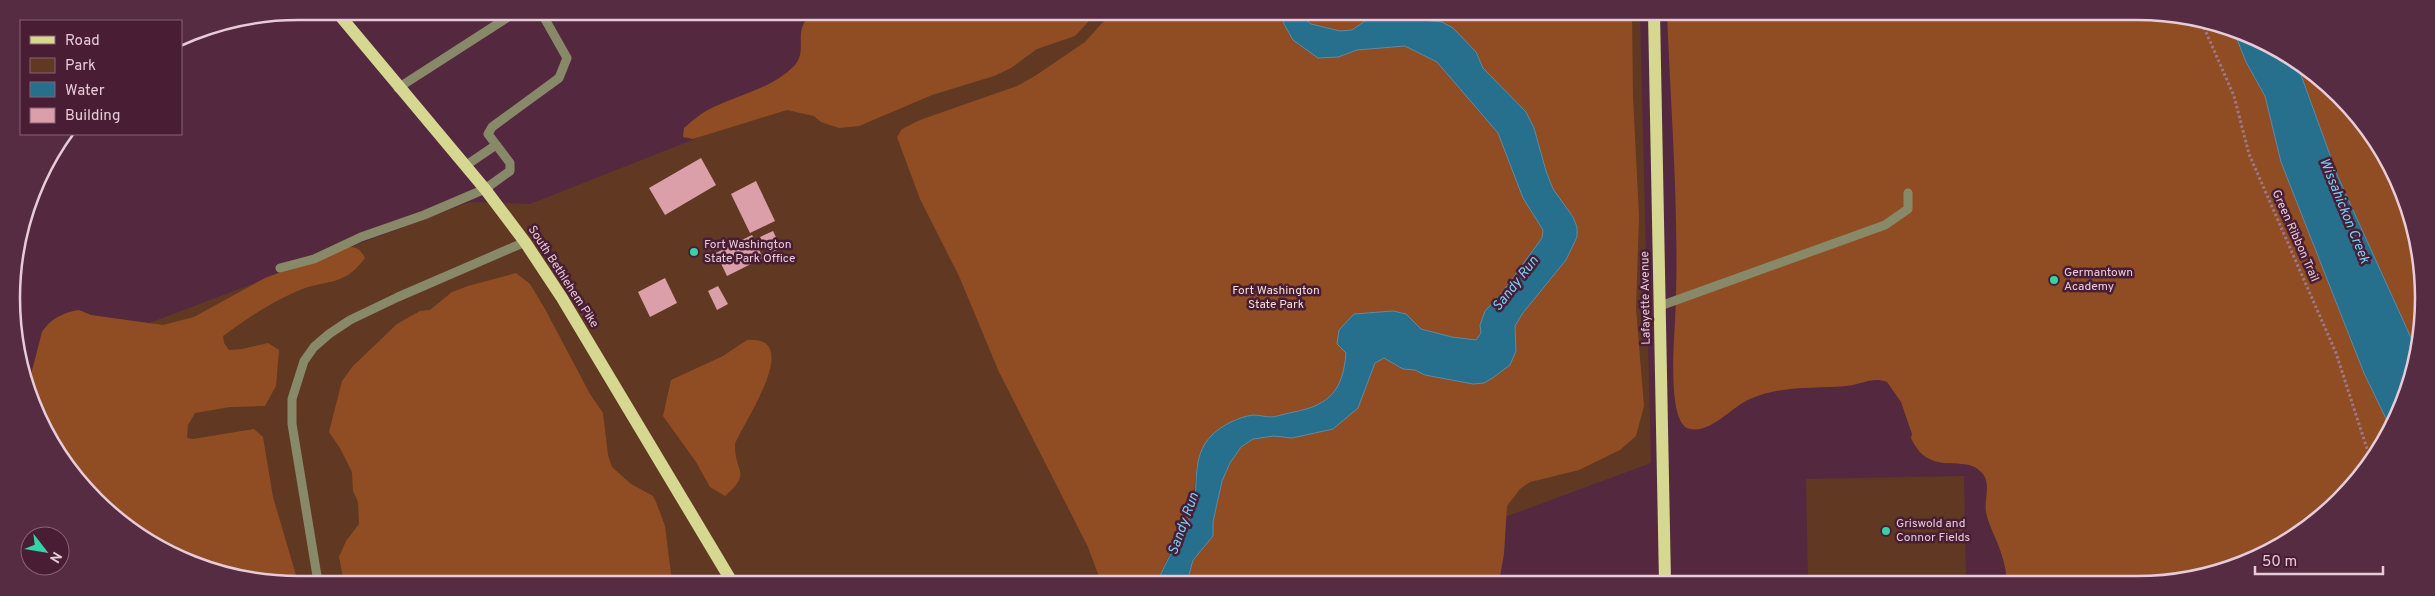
<svg xmlns="http://www.w3.org/2000/svg" width="2435" height="596" viewBox="0 0 2435 596" font-family="Overpass,sans-serif">
  <style>
    .green { fill: #613923 }
    .forest { fill: #904d23 }
    .water { fill: #266f8d; stroke: #608ba4 }
    .building { fill: #da9fa8 }
    .lines { fill: none; stroke-linecap: round; stroke-linejoin: round }
    .path { stroke: #9c788a; stroke-width: 3; stroke-dasharray: 2.5 2.5; stroke-linecap: butt }
    .minor { stroke: #888968; stroke-width: 9 }
    .major { stroke: #d6d892; stroke-width: 12 }
    .poi-dot { fill: #33d4a8; stroke: #491e35; stroke-width: 2 }
    .labels { text-anchor: middle; dominant-baseline: central; stroke-width: 5; stroke-linejoin: round; paint-order: stroke }
    .street-label { font-size: 12px; fill: #e7cbd8; stroke: #491e35 }
    .poi-label { font-size: 12px; fill: #e7cbd8; stroke: #491e35; text-anchor: start }
    .park-label { font-size: 12px; fill: #f2ddd3; stroke: #491e35 }
    .water-label { font-size: 14px; font-style: italic; fill: #72d1fc; stroke: #491e35 }
    .rim { fill: none; stroke: #e7cbd8; stroke-width: 2.5 }
  </style>
  <rect width="100%" height="100%" fill="#54293f"/>
  <!-- green -->
  <g class="green">
    <polygon points="1017,12 1640,13 1651,463 1329,582 260,582 154,546 71,473 30,391 38,361 136,328 470,202 530,204"/>
    <polygon points="1964,476 1966,582 1808,582 1806,479"/>
  </g>
  <!-- forest -->
  <g class="forest">
    <path d="M815,12h276l-3,10 -13,14 -38,13 -26,19 -17,8 -62,19 -73,31 -20,2 -18,-6 -7,-6 -27,-6 -94,29 -10,-2 1,-9c10,-9 20,-17 32,-22 26,-12 58,-19 78,-40 16,-16 -5,-38 21,-54z"/>
    <polygon points="1112,12 1282,13 1284,25 1318,58 1338,57 1357,50 1405,46 1437,62 1498,133 1513,172 1544,230 1542,238 1501,294 1485,311 1480,325 1481,333 1476,340 1452,337 1421,329 1406,314 1393,311 1354,314 1344,371 1339,386 1325,402 1312,409 1272,417 1254,415 1197,465 1192,512 1165,563 1158,582 1101,582 1088,547 999,372 959,276 920,199 897,137 902,129 920,120 1017,86 1035,76 1085,42"/>
    <polygon points="1304,13 1632,13 1633,97 1639,216 1636,309 1644,406 1636,436 1620,450 1579,470 1530,482 1520,489 1507,506 1504,554 1499,582 1187,582 1193,560 1213,536 1213,522 1222,481 1230,463 1241,447 1253,439 1274,436 1292,438 1333,429 1365,390 1375,363 1384,358 1403,369 1415,370 1425,375 1473,384 1510,365 1516,351 1515,326 1522,314 1566,260 1577,237 1577,227 1573,217 1553,189 1546,171 1534,128 1526,112 1483,68 1476,52 1417,21 1404,19 1365,21 1352,30 1340,31 1311,24 1305,19"/>
    <path d="M1667,13l508,1 60,20 11,28 19,34 16,66 83,211 27,56 -51,72 -76,54 -90,27h-167c-1,-9 -2,-18 -5,-26 -4,-15 -13,-29 -16,-44 -2,-12 5,-28 -3,-38 -18,-23 -53,6 -72,-36l1,-4 -11,-32 -14,-20c-14,-6 -27,3 -41,4 -33,3 -64,-1 -96,13 -19,8 -38,34 -60,30 -23,-3 -16,-88 -15,-107 5,-102 -4,-206 -8,-309z"/>
    <polygon points="2297,64 2365,124 2414,224 2421,336 2417,351 2338,177"/>
    <path d="M349,247c8,0 12,3 16,11 -23,31 -40,20 -70,34 -25,11 -50,28 -72,44l1,7 5,7 13,-1 26,-6 11,7 -3,36 -11,20 -35,1 -35,6 -7,12 -1,13 6,1 61,-10 9,8 10,60 25,85h-38l-106,-36 -83,-73 -43,-87 14,-54c8,-13 22,-20 37,-22l12,5 72,10 31,-8 71,-39z"/>
    <polygon points="516,273 530,284 545,309 590,394 603,413 608,455 612,467 631,484 653,496 656,502 665,526 672,582 344,582 339,557 346,541 359,524 358,502 353,491 352,472 340,448 329,432 342,381 353,366 397,324 420,311 430,310 452,292 468,286"/>
    <path d="M747,340c58,-5 -4,83 -12,104 -1,29 18,27 -10,52l-15,-9 -14,-25 -33,-46 8,-36 52,-24z"/>
  </g>
  <!-- water -->
  <g class="water">
    <path d="M1282,13h22l1,6 6,5 29,7 12,-1 13,-9 16,-5 61,6 11,6 23,24 7,16 43,44 8,16 12,43 7,18 20,28 4,10v10l-11,23 -44,54 -7,12 1,25 -6,14 -16,12 -10,6 -11,1 -48,-9 -10,-5 -12,-1 -19,-11 -9,5 -17,45 -25,21 -41,9 -18,-2 -21,3 -12,8 -11,16 -8,18 -9,41v14l-20,24 -6,22h-29c8,-24 24,-44 33,-68 10,-27 -2,-56 21,-79 10,-10 27,-18 41,-20 6,0 13,2 19,2 7,-1 15,-4 22,-5 36,-7 49,-22 52,-59l-9,-9 2,-14 15,-16 39,-3 13,3 15,15 31,8 24,3 5,-7 -1,-8 5,-14 16,-17 41,-56 1,-8 -20,-32 -25,-65 -61,-71 -32,-16 -48,4 -19,7 -20,1 -25,-18 -9,-16z"/>
    <polygon points="2235,34 2281,50 2297,64 2338,177 2417,351 2391,429 2364,373 2281,162 2265,96 2246,62"/>
  </g>
  <!-- building -->
  <g class="building">
    <polygon points="701,158 716,185 665,215 649,188"/>
    <polygon points="756,181 775,221 750,233 731,194"/>
    <polygon points="773,231 781,248 769,254 760,237"/>
    <polygon points="752,235 763,258 727,276 716,253"/>
    <polygon points="665,278 677,303 650,317 638,292"/>
    <polygon points="718,286 728,304 717,310 708,291"/>
  </g>
  <g class="lines">
    <!-- path -->
    <polyline class="path" points="2202,23 2234,96 2249,154 2336,353 2370,458"/>
    <!-- minor -->
    <g class="minor">
      <polyline points="614,12 617,16"/>
      <polyline points="398,88 516,12"/>
      <polyline points="465,166 496,145"/>
      <polyline points="280,268 314,259 361,237 424,215 485,189 510,171 510,163 488,134 492,127 559,78 567,58 541,12"/>
      <polyline points="1660,306 1885,225 1908,209 1908,193"/>
      <polyline points="318,582 292,424 292,399 304,361 314,347 329,334 350,320 398,297 525,242"/>
    </g>
    <!-- major -->
    <g class="major">
      <polyline points="336,11 485,189 525,242 562,298 732,582"/>
      <polyline points="1654,13 1665,582"/>
    </g>
  </g>
  <!-- markers -->
  <g class="poi-dot">
    <circle cx="694" cy="252" r="5"/>
    <circle cx="2054" cy="280" r="5"/>
    <circle cx="1886" cy="531" r="5"/>
  </g>
  <g class="labels">
    <!-- street labels -->
    <g class="street-label">
      <text transform="translate(2295 236) rotate(66)">Green Ribbon Trail</text>
      <text transform="translate(563 277) rotate(57)">South Bethlehem Pike</text>
      <text transform="translate(1646 298) rotate(-91)">Lafayette Avenue</text>
    </g>
    <!-- poi labels -->
    <g class="poi-label">
      <text x="704" y="245">Fort Washington<tspan x="704" dy="14">State Park Office</tspan></text>
      <text x="2064" y="273">Germantown<tspan x="2064" dy="14">Academy</tspan></text>
      <text x="1896" y="524">Griswold and<tspan x="1896" dy="14">Connor Fields</tspan></text>
    </g>
    <!-- park labels -->
    <g class="park-label">
      <text x="1276" y="291">Fort Washington<tspan x="1276" dy="14">State Park</tspan></text>
    </g>
    <!-- water labels -->
    <g class="water-label">
      <text transform="translate(2344 211) rotate(68)">Wissahickon Creek</text>
      <text transform="translate(1516 284) rotate(-52)">Sandy Run</text>
      <text transform="translate(1184 524) rotate(-70)">Sandy Run</text>
    </g>
  </g>
  <!-- crop -->
  <path d="M0 0H2435V596H0ZM298 20H2137A278 278 0 0 1 2415 298V298A278 278 0 0 1 2137 576H298A278 278 0 0 1 20 298V298A278 278 0 0 1 298 20Z" fill="#562c42" fill-rule="evenodd"/>
  <path class="rim" d="M298 20H2137A278 278 0 0 1 2415 298V298A278 278 0 0 1 2137 576H298A278 278 0 0 1 20 298V298A278 278 0 0 1 298 20Z"/>
  <!-- legend -->
  <rect x="20" y="20" width="162" height="115" fill="#491e35" stroke="#886376"/>
  <rect x="30" y="36" width="25" height="8" fill="#d6d892" stroke="#886376"/>
  <text x="65" y="45" font-size="15" fill="#e7cbd8">Road</text>
  <rect x="30" y="58" width="25" height="15" fill="#613923" stroke="#886376"/>
  <text x="65" y="70" font-size="15" fill="#e7cbd8">Park</text>
  <rect x="30" y="82" width="25" height="15" fill="#266f8d" stroke="#886376"/>
  <text x="65" y="95" font-size="15" fill="#e7cbd8">Water</text>
  <rect x="30" y="108" width="25" height="15" fill="#da9fa8" stroke="#886376"/>
  <text x="65" y="120" font-size="15" fill="#e7cbd8">Building</text>
  <!-- north arrow -->
  <g transform="translate(45 551) rotate(121)"><circle r="24" fill="#491e35" stroke="#886376"/>
  <path d="M0-4L9 19L0 12L-9 19Z" fill="#33d4a8"/>
  <text y="-8" font-size="14" font-weight="bold" text-anchor="middle" fill="#e7cbd8">N</text>
  </g>
  <!-- scale -->
  <path d="M2255 566v8h128v-8" fill="none" stroke="#e7cbd8" stroke-width="2.5"/>
  <text x="2262" y="566" font-size="15" fill="#e7cbd8" stroke="#491e35" stroke-width="4" paint-order="stroke">50 m</text>
</svg>
